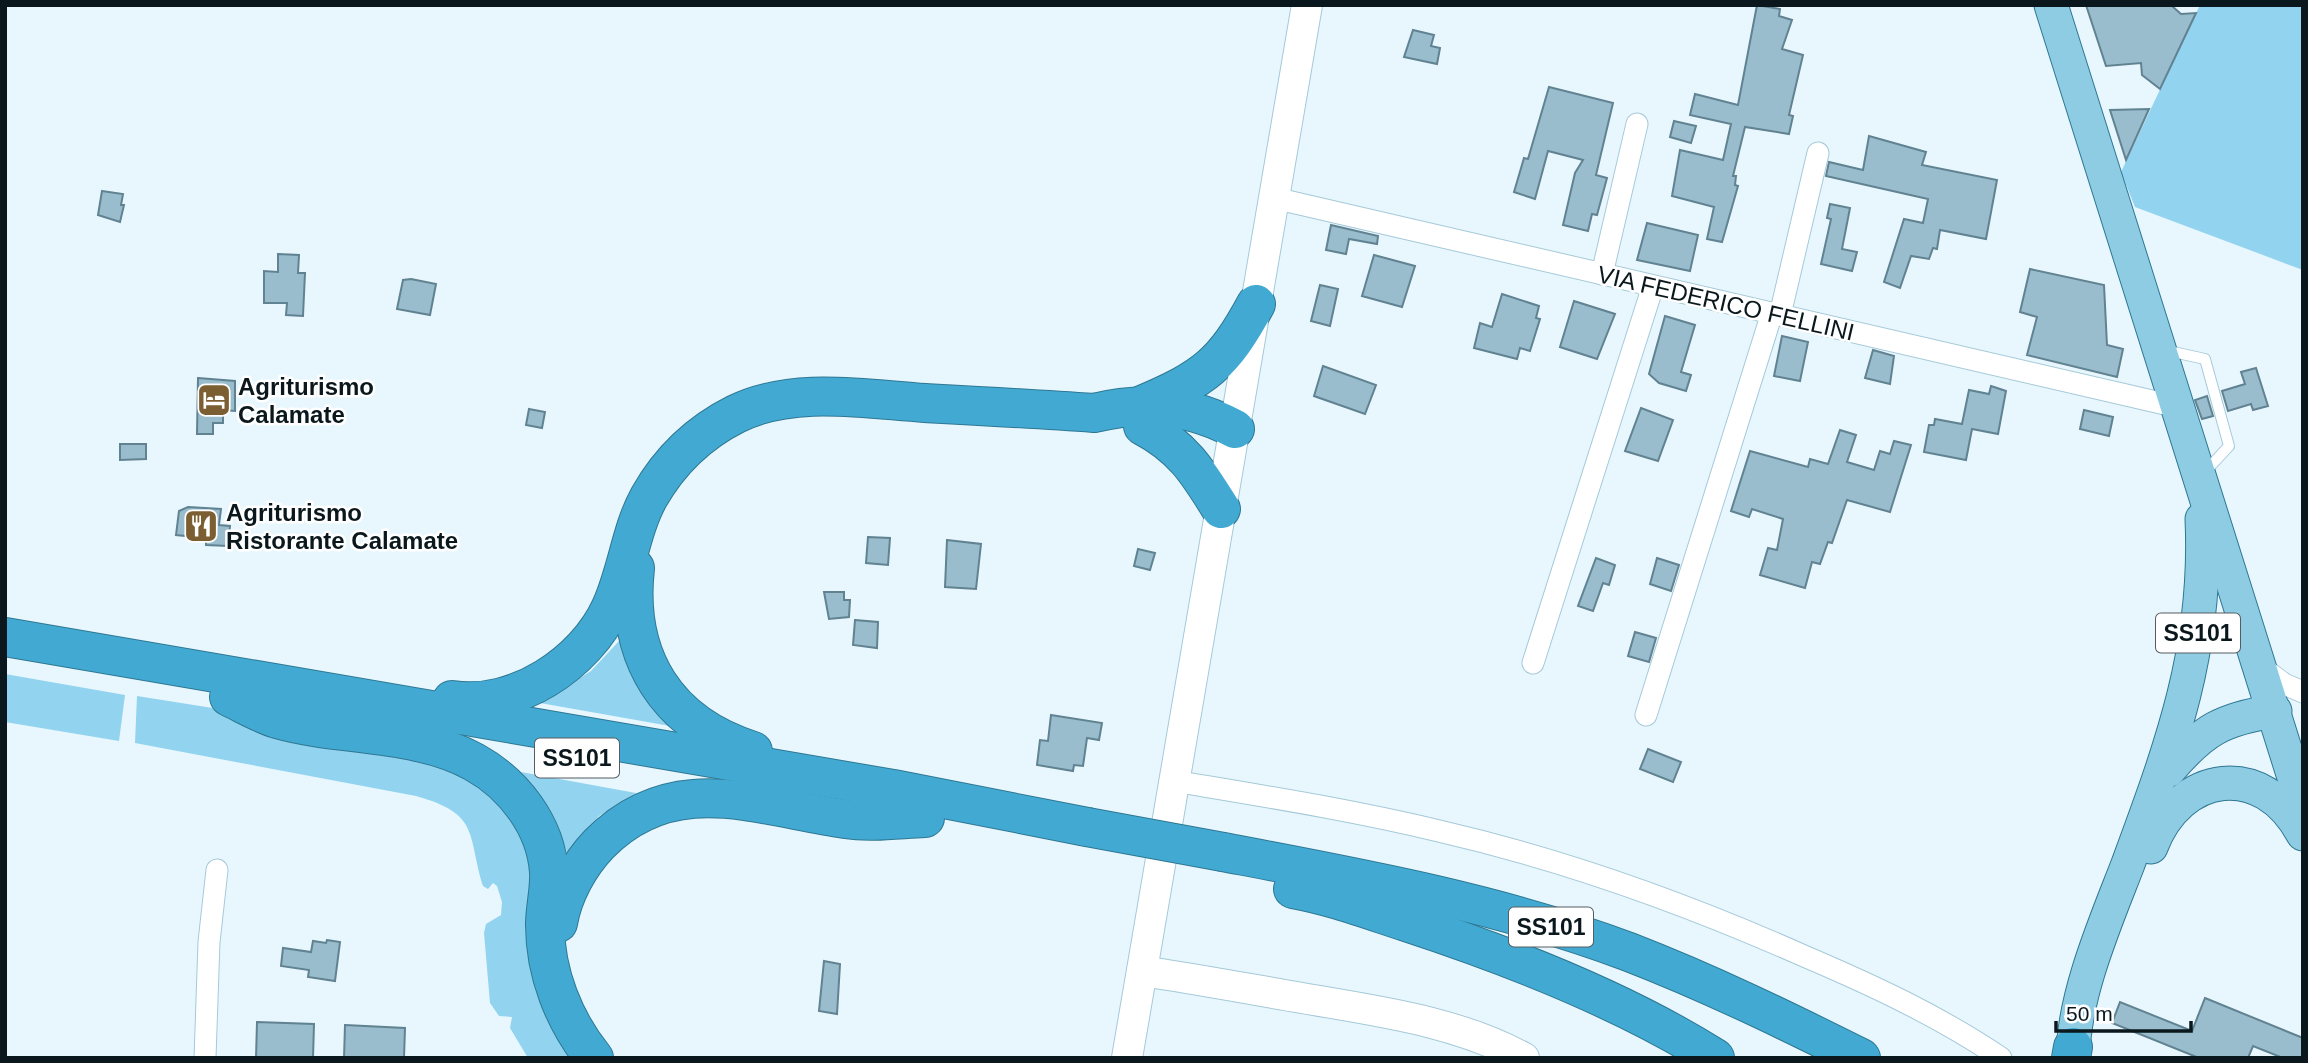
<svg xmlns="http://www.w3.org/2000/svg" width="2308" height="1063" viewBox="0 0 2308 1063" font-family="Helvetica,sans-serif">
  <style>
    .green { fill: #92d3f0 }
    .building { fill: #9abdce; stroke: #608291; stroke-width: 2 }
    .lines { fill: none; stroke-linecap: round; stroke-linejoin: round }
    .lane-casing { stroke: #a5c9d9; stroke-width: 12 }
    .street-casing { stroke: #a5c9d9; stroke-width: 23 }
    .secondary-casing { stroke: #a5c9d9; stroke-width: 32 }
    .primary-casing { stroke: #2e7793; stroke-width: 35 }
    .highway-casing { stroke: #2e7793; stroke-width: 40 }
    .lane { stroke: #fff; stroke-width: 10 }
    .street { stroke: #fff; stroke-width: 21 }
    .secondary { stroke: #fff; stroke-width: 30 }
    .primary { stroke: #8ecce4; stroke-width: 33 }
    .highway { stroke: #42aad2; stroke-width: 38 }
    .highway-bridge-casing { stroke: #2e7793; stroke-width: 40; stroke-linecap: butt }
    .highway-bridge { stroke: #42aad2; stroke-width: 38 }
    .labels { text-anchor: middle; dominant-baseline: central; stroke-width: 5; stroke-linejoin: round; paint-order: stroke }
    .shield { fill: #fff; stroke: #545d61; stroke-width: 2 }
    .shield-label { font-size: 23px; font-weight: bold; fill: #0a181d }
    .street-label { font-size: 24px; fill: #0a181d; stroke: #fff }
    .poi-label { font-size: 24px; font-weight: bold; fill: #0a181d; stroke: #fff; text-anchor: start }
  </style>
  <rect width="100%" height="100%" fill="#e8f7fe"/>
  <!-- green -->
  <g class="green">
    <polygon points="2200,5 2303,5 2303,270 2135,207 2121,172"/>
    <polygon points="620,640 637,686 670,726 540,703 591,671"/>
    <polygon points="5,674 125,695 119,741 5,722"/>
    <path d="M137,696l82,13 220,48 87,66 45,235h-43l-18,-30 2,-11 -13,-1 -9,-13 -6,-70 2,-9 15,-9 1,-13 -5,-16 -4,-3 -5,6 -5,-3c-16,-53 -3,-72 -67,-90l-281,-53z"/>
    <polygon points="521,772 636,793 599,816 567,852 553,815"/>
  </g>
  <!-- building -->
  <g class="building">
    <polygon points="1757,5 1780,9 1779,16 1792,20 1782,49 1803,55 1789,115 1793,116 1789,134 1745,127 1733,176 1736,176 1735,185 1738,186 1722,242 1707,239 1714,207 1672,196 1680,150 1723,160 1731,124 1690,115 1695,94 1738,105"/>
    <polygon points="2086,5 2172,6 2181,14 2196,13 2160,89 2142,75 2141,63 2106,66"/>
    <polygon points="1413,30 1434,35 1431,46 1440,48 1437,64 1404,57"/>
    <polygon points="1549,87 1613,103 1596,175 1607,178 1597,215 1592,214 1588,231 1563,225 1575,173 1583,160 1548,151 1535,199 1514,192 1524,158 1528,159"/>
    <polygon points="2149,109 2126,160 2110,110"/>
    <polygon points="1674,121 1696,126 1691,143 1670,137"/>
    <polygon points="1869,136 1926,152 1922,165 1997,180 1986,239 1940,230 1937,249 1933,248 1929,259 1911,256 1900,288 1884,282 1904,219 1923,223 1928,199 1826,176 1829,162 1863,170"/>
    <polygon points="102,191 123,194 121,205 124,205 120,222 98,215"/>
    <polygon points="1830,204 1850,208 1842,249 1857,252 1852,271 1821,264 1831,219 1827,218"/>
    <polygon points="1647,223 1698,235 1690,271 1637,260"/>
    <polygon points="1331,225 1378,236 1377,244 1349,239 1346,254 1326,250"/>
    <polygon points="278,254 299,255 298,273 305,273 303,316 286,315 287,303 264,303 264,271 278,272"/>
    <polygon points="1374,255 1415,266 1402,307 1362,296"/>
    <polygon points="2030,269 2104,285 2107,345 2123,349 2117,377 2027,355 2037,317 2020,312"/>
    <polygon points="411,279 436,284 430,315 397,309 403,280"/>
    <polygon points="1320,285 1338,289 1330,326 1311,321"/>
    <polygon points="1502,294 1539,306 1536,318 1540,319 1530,351 1520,348 1517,359 1474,348 1480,323 1492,327"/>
    <polygon points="1574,301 1615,314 1597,359 1560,347"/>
    <polygon points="1665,316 1695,325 1681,372 1691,375 1686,391 1659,383 1649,374"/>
    <polygon points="1782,336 1808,342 1800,381 1774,376"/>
    <polygon points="1873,350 1894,356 1890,384 1865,378"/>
    <polygon points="1323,366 1376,385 1365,414 1314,396"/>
    <polygon points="2256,368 2268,406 2253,410 2251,404 2228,411 2222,391 2245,384 2241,372"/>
    <polygon points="198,378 235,381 235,411 223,410 223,423 213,423 213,434 197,434"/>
    <polygon points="1991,386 2006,391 1998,434 1972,429 1966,460 1924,452 1929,425 1934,425 1935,419 1962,424 1969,390 1989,394"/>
    <polygon points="2207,396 2213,416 2202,419 2195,400"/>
    <polygon points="1641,408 1673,420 1658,461 1625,451"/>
    <polygon points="529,409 545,412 542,428 526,425"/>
    <polygon points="2084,410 2113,417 2109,436 2080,429"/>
    <polygon points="1840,430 1856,435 1847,462 1874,470 1880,451 1890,454 1894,441 1911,445 1890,512 1847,500 1832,543 1828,542 1820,564 1812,562 1805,588 1760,575 1768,548 1777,550 1783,519 1752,509 1749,517 1731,511 1750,451 1808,467 1810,459 1828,464"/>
    <polygon points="120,444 146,444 146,459 120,460"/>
    <polygon points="188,507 221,509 219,525 230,526 228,546 206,545 206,538 176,535 179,511"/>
    <polygon points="868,537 890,538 888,565 866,563"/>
    <polygon points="947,540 981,544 976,589 945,587"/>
    <polygon points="1138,549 1155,553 1150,570 1134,566"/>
    <polygon points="1596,558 1615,565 1609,585 1603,583 1593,611 1578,606"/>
    <polygon points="1657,558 1679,565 1671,591 1650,584"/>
    <polygon points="824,592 844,592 844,600 850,600 849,617 829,619"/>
    <polygon points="855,620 878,622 877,648 853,645"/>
    <polygon points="1635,632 1656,638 1649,662 1628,656"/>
    <polygon points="1051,715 1102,723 1099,740 1087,738 1083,766 1074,765 1073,771 1037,765 1040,740 1048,741"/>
    <polygon points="1648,749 1681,762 1673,782 1640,769"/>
    <polygon points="327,940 340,942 335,981 308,977 309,970 281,966 283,948 311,952 313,941 326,943"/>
    <polygon points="824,961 840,964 837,1014 819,1011"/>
    <polygon points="2205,998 2303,1038 2303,1058 2283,1058 2253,1046 2248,1058 2199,1058 2112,1023 2120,1002 2192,1031"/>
    <polygon points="257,1022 314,1024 313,1058 256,1058"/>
    <polygon points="345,1025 405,1028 404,1058 344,1058"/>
  </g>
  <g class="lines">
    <!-- lane casing -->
    <g class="lane-casing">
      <polyline id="lane" points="2164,350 2205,359 2229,446 2204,473"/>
    </g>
    <!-- street casing -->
    <g class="street-casing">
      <g id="street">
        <polyline points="1274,198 2178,407"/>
        <polyline points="1602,274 1637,124"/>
        <polyline points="1780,315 1818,153"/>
        <polyline points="1533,663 1653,286"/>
        <polyline points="2260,666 2284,684 2303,692"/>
        <polyline points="1646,715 1772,313"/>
        <path d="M1174,781c89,15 178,29 265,50 126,29 248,73 365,125 68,29 135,60 197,102"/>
        <polyline points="205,1058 209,942 217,870"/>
      </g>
    </g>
    <!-- secondary casing -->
    <g class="secondary-casing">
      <g id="secondary">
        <path d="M1142,971c54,8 107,18 160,27 74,13 155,23 222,60"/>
        <polyline points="1127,1058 1307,5"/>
      </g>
    </g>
    <!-- primary casing -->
    <g class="primary-casing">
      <g id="primary">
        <polyline points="2051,5 2303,806"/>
        <path d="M2169,770c34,-40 53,-51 106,-59"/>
        <path d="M2151,847c29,-77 112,-88 152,-13"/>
        <path d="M2073,1058c0,-62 33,-137 55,-194 44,-119 80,-216 74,-345"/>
      </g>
    </g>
    <!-- highway casing -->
    <g class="highway-casing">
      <g id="highway">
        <path d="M1142,405c63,-27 81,-40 114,-101"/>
        <path d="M1143,426c40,21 55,46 78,83"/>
        <path d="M635,568c-10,90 32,156 118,183"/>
        <polyline points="5,637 893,789 1087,827"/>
        <path d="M229,697c15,7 32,17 48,22 63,18 139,11 197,43 40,22 72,64 75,110 1,18 -4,35 -4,53 0,48 19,96 49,133"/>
        <path d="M452,700c63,10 134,-37 159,-93 16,-35 20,-78 38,-110 21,-37 49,-64 87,-83 57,-28 128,-15 189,-11 56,3 113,6 169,10 49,-12 97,-8 141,16"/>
        <path d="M1223,852c137,26 276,51 406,100 80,31 156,68 232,106"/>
        <path d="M1293,889c39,7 76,21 113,33 104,34 217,78 309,136"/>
        <path d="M558,923c5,-29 21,-58 41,-79 74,-75 157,-38 246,-25 26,4 54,0 80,-1"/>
        <polyline points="2071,1058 2073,1047"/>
      </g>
    </g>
    <!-- lane -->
    <use href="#lane" class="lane"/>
    <!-- street -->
    <use href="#street" class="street"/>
    <!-- secondary -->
    <use href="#secondary" class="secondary"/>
    <!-- primary -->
    <use href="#primary" class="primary"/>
    <!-- highway -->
    <use href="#highway" class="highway"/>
    <!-- highway-bridge casing -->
    <g class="highway-bridge-casing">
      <polyline id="highway-bridge" points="1087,827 1223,852"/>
    </g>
    <!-- highway-bridge -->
    <use href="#highway-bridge" class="highway-bridge"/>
  </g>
  <!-- icons -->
  <defs>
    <g id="hotel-square" transform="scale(1.75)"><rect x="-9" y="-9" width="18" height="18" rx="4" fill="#7b5e31" stroke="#fff"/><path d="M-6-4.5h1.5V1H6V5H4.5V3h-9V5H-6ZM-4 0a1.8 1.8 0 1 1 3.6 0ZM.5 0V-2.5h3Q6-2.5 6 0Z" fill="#fff"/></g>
    <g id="restaurant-square" transform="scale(1.75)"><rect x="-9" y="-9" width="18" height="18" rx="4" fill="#7b5e31" stroke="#fff"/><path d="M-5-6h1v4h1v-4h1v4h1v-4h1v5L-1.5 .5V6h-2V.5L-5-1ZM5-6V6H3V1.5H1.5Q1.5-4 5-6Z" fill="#fff"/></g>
  </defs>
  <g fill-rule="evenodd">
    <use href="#hotel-square" x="214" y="400"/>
    <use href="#restaurant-square" x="201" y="526"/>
  </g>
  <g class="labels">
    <!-- shield labels -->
    <g class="shield">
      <rect x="2156" y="613.5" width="84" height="39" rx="5"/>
      <rect x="535" y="738.5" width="84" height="39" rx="5"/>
      <rect x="1509" y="907.5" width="84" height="39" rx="5"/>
    </g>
    <g class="shield-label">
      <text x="2198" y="633">SS101</text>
      <text x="577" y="758">SS101</text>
      <text x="1551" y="927">SS101</text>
    </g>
    <!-- street labels -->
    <g class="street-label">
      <text transform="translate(1726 303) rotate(13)">VIA FEDERICO FELLINI</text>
    </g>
    <!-- poi labels -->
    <g class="poi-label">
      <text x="238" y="386">Agriturismo<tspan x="238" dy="28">Calamate</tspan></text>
      <text x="226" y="512">Agriturismo<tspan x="226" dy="28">Ristorante Calamate</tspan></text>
    </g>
  </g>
  <!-- border -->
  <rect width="2308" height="1063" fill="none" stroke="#0a181d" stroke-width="14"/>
  <!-- scale -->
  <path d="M2056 1021v10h135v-10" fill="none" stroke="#0a181d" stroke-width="3.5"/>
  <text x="2066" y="1021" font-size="21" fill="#0a181d" stroke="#ffffff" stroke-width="5" paint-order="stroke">50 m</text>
</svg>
